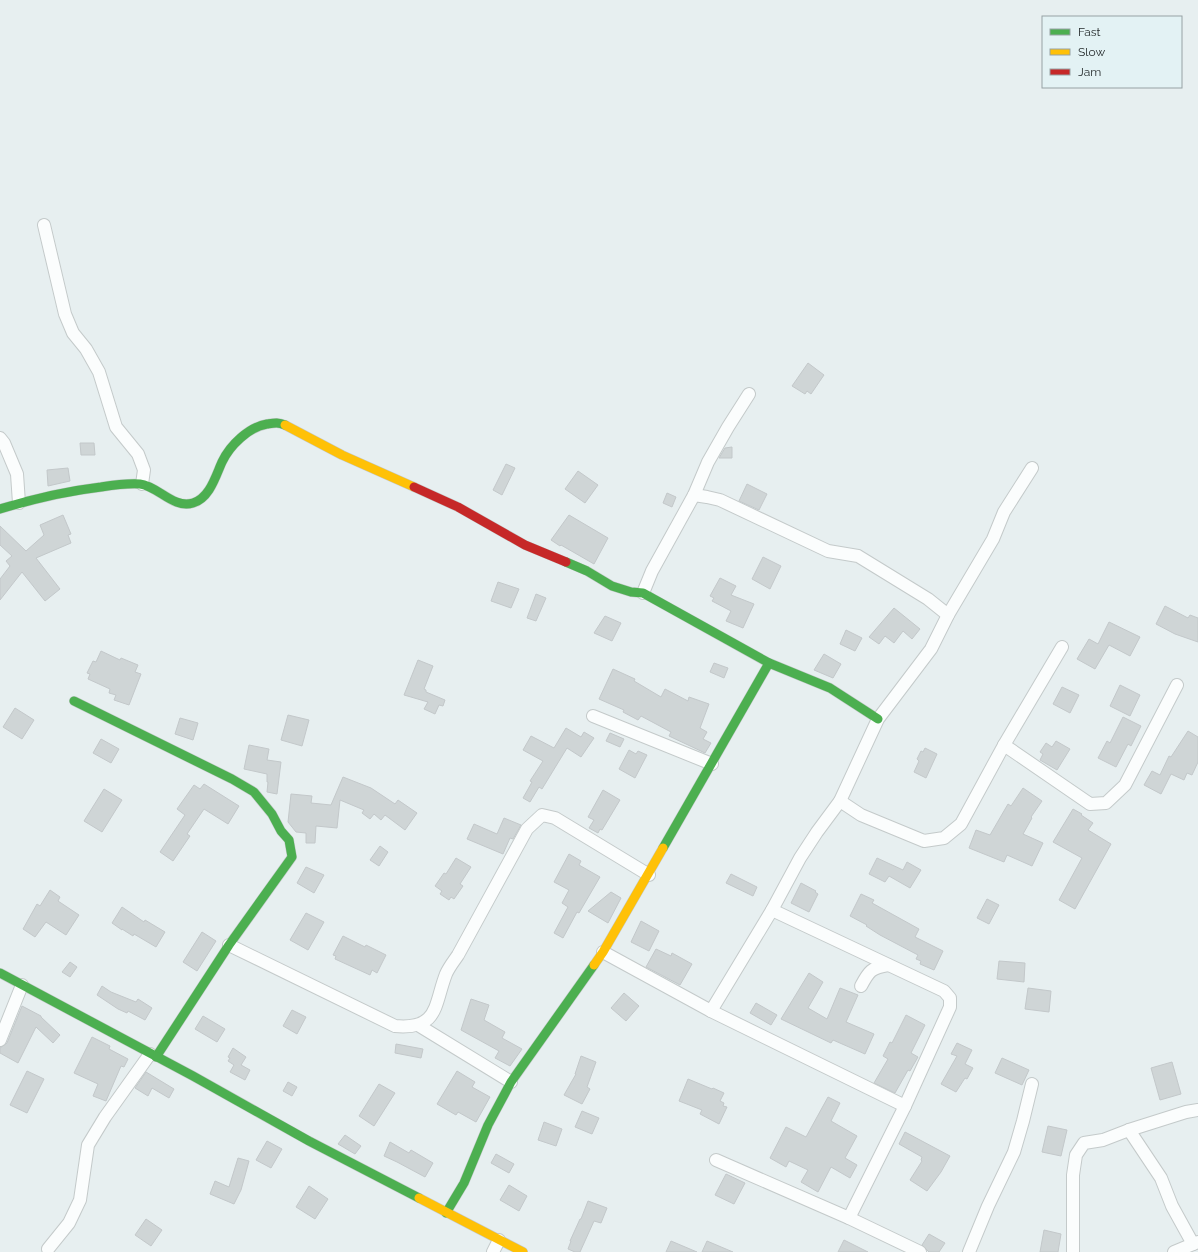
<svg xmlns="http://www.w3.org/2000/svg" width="1198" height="1252" viewBox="0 0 1198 1252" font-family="Raleway,sans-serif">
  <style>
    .building { fill: #cfd5d6; stroke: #c3c8ca }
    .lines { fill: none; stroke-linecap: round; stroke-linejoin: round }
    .street-casing { stroke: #c4caca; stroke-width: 14 }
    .fast-casing { stroke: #c4caca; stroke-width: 10 }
    .slow-casing { stroke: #c4caca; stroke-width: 10 }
    .jam-casing { stroke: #c4caca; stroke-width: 10 }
    .street { stroke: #fbfdfd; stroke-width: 12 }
    .fast { stroke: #4caf50; stroke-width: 9 }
    .slow { stroke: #ffc107; stroke-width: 9 }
    .jam { stroke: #c62828; stroke-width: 9 }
  </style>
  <rect width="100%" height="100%" fill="#e7eff0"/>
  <!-- building -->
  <g class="building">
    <polygon points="808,363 824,375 811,394 807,391 805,394 792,386"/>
    <polygon points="80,443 94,443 95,455 81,455"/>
    <polygon points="732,447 732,458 719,458 725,448"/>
    <polygon points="506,464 515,468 502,495 493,490"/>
    <polygon points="68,468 70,481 48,486 47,470"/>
    <polygon points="578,471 598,485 585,503 565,489"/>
    <polygon points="747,484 767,494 759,510 739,501"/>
    <polygon points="667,493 676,497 672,507 663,503"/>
    <polygon points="63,515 71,534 68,535 71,543 36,558 60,589 45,601 22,572 0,600 0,579 10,566 6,561 12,556 0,545 0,526 26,551 44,535 40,525"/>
    <polygon points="569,515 608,538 594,564 561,545 560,546 551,540"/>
    <polygon points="763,557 781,566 770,589 752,579"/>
    <polygon points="720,578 736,586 731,595 754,604 743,628 726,621 731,611 712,601 714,598 710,596"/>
    <polygon points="498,582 519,589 511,608 491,601"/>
    <polygon points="536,594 546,598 536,621 527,618"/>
    <polygon points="1165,606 1188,618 1190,615 1198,618 1198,642 1175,634 1156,624"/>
    <polygon points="894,608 920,629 912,639 903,631 894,643 885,636 879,644 869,637"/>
    <polygon points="605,616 621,623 612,641 594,633"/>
    <polygon points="1109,622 1140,637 1130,656 1109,645 1095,669 1077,659 1089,639 1098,644"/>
    <polygon points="846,630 862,638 855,651 840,644"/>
    <polygon points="101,651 120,660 121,658 138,665 135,672 141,674 129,705 114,700 116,695 109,693 110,689 88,679 90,674 87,673 93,661 96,662"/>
    <polygon points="824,654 841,664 833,678 814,670"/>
    <polygon points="418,660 433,666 424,689 426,690 426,692 445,700 443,706 439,705 435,714 424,709 428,702 404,695"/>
    <polygon points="714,663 728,668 724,678 710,672"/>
    <polygon points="613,669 635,679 634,681 661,697 665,689 688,701 689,697 709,704 700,728 707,732 703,739 711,743 705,753 669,736 671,732 641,716 638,720 623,712 624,710 599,699"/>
    <polygon points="1120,685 1140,695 1130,716 1110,706"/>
    <polygon points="1062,687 1079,695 1070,713 1053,704"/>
    <polygon points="15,708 34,720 22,739 3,727"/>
    <polygon points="288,715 309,720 302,746 281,740"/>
    <polygon points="1123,717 1141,726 1131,746 1128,744 1116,767 1098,758 1107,741 1110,743"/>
    <polygon points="180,718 198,723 193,740 175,734"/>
    <polygon points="566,728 581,737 584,732 594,738 581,757 567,748 542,789 539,787 530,802 523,798 532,782 530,781 543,761 523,750 531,736 554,748"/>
    <polygon points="1188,731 1198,737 1198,762 1192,775 1187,773 1184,780 1171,774 1161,794 1144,785 1152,771 1160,775 1169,756 1171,757"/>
    <polygon points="610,733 624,739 620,747 606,741"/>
    <polygon points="101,739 119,749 111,763 93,753"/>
    <polygon points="1056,741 1070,749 1057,770 1040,760 1043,754 1040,752 1046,743 1052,747"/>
    <polygon points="249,745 269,749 267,760 281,762 277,794 267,792 268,782 267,782 267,774 244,769"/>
    <polygon points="925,748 937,754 926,778 914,772 919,761 917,759 921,751 923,752"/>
    <polygon points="629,750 636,754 638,751 647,755 635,778 619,769"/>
    <polygon points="343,777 371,788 395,804 398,800 417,813 405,830 385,815 381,820 374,814 370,819 362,813 364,810 340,800 337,828 316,826 315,843 306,843 306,833 296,832 288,822 291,794 312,796 311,803 331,805"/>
    <polygon points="204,784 239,806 228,824 204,809 187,834 190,836 173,861 160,852 185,815 177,809 194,785 200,789"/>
    <polygon points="1023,788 1042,801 1031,817 1032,818 1023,834 1043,843 1032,866 1007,855 1004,862 969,848 976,830 990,835 1008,804 1011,806"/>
    <polygon points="104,789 122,800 102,832 84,821"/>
    <polygon points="603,790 620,800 602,830 600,829 598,833 589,828 594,820 588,817"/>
    <polygon points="1073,809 1082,814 1081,815 1093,823 1088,830 1111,844 1075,909 1059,900 1082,858 1053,842"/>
    <polygon points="504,818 521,825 513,839 510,838 503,854 467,839 474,824 497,834"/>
    <polygon points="380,846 388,852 379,866 370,860"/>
    <polygon points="569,854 581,861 579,865 600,877 579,913 577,912 563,938 554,933 568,907 562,903 569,890 554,882"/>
    <polygon points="456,858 471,867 460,884 463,886 454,899 451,897 449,900 440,894 442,891 435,886 444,873 446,874"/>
    <polygon points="877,858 903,870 907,862 921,870 910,888 889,876 885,882 869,874"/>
    <polygon points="306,867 324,875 314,893 297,883"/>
    <polygon points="731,874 757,887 753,896 726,883"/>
    <polygon points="801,883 816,891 815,892 818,894 809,912 791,903"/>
    <polygon points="50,890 60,897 58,901 79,915 66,935 46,922 35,937 23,929 37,904 40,906"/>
    <polygon points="611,892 621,898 608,923 588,911"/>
    <polygon points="861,894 874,900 872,903 919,929 915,937 943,951 934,970 920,964 921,961 916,959 918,955 880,935 866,926 867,925 850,916"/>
    <polygon points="987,899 999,905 989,924 977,918"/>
    <polygon points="122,907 144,922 145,920 165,932 156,947 134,934 133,936 122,929 122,930 112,923"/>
    <polygon points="306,913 324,922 308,950 290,940"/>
    <polygon points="641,921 659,931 649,951 631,942"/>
    <polygon points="202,932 216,941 197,971 183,962"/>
    <polygon points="343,936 365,947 366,945 386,955 377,973 372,970 370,975 335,959 336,956 333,955"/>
    <polygon points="656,949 671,956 672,953 692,964 680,985 646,967"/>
    <polygon points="999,961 1025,963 1024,982 997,979"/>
    <polygon points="70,962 77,967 70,977 62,972"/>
    <polygon points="809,973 823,982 808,1008 827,1019 840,988 858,995 846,1022 874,1034 865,1054 833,1040 831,1043 781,1019"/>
    <polygon points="102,986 111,992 136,1002 138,999 152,1008 145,1020 128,1011 127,1013 118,1009 97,995"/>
    <polygon points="1028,988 1051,991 1049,1012 1025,1009"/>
    <polygon points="624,993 639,1006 626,1021 611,1008"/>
    <polygon points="471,999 489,1005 484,1020 505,1032 502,1038 522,1049 510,1066 495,1058 499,1051 461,1030"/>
    <polygon points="756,1003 777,1015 771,1025 750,1013"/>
    <polygon points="22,1006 41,1016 41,1017 60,1035 53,1043 36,1027 18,1063 0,1053 0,1048 7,1043"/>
    <polygon points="292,1010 306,1017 297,1034 283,1026"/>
    <polygon points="906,1015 925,1025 911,1053 918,1057 910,1071 908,1070 895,1093 874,1083 888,1059 883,1056 890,1042 892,1043"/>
    <polygon points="203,1016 225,1029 217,1042 195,1029"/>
    <polygon points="92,1037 110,1046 109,1049 128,1059 124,1067 121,1066 106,1101 93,1096 98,1084 74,1073"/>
    <polygon points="957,1043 972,1050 965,1064 973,1068 967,1079 965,1078 956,1092 941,1084 957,1056 951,1054"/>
    <polygon points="396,1044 423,1049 421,1058 395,1053"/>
    <polygon points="233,1048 246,1057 241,1065 250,1070 245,1080 230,1072 234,1065 228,1061 230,1058 228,1057"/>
    <polygon points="581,1056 596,1062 587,1087 590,1089 582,1104 564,1095 576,1074 575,1074"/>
    <polygon points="1002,1058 1029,1070 1022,1085 995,1073"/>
    <polygon points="1172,1062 1181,1094 1160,1100 1151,1068"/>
    <polygon points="27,1071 44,1079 27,1113 10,1105"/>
    <polygon points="457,1071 475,1082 472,1087 490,1097 476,1122 458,1112 456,1115 437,1104"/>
    <polygon points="146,1072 174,1089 169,1098 152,1088 148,1096 135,1088"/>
    <polygon points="688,1079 712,1089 713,1088 724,1093 720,1101 724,1103 723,1106 727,1107 719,1124 700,1114 702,1110 679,1101"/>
    <polygon points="288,1082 297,1087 292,1096 283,1091"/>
    <polygon points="379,1084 395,1093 374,1126 359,1116"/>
    <polygon points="828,1097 840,1103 831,1121 857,1136 845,1158 857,1165 850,1178 831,1167 818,1192 801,1182 808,1170 789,1161 786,1167 770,1158 786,1127 806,1137"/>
    <polygon points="582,1111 599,1118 592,1134 575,1127"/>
    <polygon points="544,1122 562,1129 556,1146 538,1140"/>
    <polygon points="1048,1126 1067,1130 1061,1156 1042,1152"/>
    <polygon points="905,1132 950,1156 941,1172 927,1191 910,1180 922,1161 921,1160 922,1157 899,1144"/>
    <polygon points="345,1135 361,1146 355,1154 338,1144"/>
    <polygon points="267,1141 282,1149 271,1168 256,1160"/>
    <polygon points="390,1142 409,1153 411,1150 433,1163 425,1177 397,1162 384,1156"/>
    <polygon points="496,1154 514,1164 509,1173 491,1163"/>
    <polygon points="238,1158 249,1161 241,1190 234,1204 210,1194 215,1181 229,1187"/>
    <polygon points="726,1174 745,1183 734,1204 715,1195"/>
    <polygon points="509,1185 527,1196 519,1211 500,1200"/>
    <polygon points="309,1186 328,1199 315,1219 296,1207"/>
    <polygon points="588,1201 607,1208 601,1223 594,1221 580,1252 575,1252 568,1249 571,1241 570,1241 580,1219 581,1219"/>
    <polygon points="146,1219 162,1230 151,1246 135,1235"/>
    <polygon points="1044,1230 1061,1234 1058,1252 1040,1252"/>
    <polygon points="929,1234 945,1243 939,1252 929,1252 922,1245"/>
    <polygon points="844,1240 868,1252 838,1252"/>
    <polygon points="671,1241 697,1252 666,1252"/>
    <polygon points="707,1241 733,1252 702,1252"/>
  </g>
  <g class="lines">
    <!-- street casing -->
    <g class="street-casing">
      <g id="street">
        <polyline points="44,225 65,314 73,333 86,349 99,372 116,427 138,454 144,470 142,484"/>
        <polyline points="0,438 4,443 17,474 19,503"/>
        <polyline points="694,495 707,497 720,500 828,551 858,556 928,599 948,615"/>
        <polyline points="643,593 652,571 694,495 708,462 728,427 749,394"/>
        <polyline points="593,716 712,764"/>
        <polyline points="1004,745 1090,804 1106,803 1125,785 1177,685"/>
        <polyline points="840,801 861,815 924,841 944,838 961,824 1004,745 1062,647"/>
        <polyline points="772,910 944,991 950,998 950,1007 905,1106 849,1218"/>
        <path d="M229,945l166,81c44,4 39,-21 51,-52 3,-7 8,-13 12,-19l69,-126 15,-14 13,3 94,57"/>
        <polyline points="603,952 711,1011 905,1106"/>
        <path d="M861,986c8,-15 10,-18 27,-21"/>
        <polyline points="711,1011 772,910 800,858 817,832 840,801 878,719 931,649 948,615 993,539 1004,512 1032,468"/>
        <polyline points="418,1025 511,1082"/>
        <polyline points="0,1040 22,985"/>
        <polyline points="716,1160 849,1218 920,1252"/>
        <polyline points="1193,1244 1172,1206 1161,1178 1129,1130 1186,1112 1198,1110"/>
        <polyline points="48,1249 69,1223 80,1200 88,1145 105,1117 150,1054"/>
        <polyline points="493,1252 499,1240"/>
        <polyline points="969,1252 988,1206 1014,1152 1023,1121 1032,1084"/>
        <polyline points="1073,1252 1073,1175 1076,1155 1084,1143 1103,1140 1129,1130"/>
        <polyline points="1174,1252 1198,1242"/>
      </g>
    </g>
    <!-- fast casing -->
    <g class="fast-casing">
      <g id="fast">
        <path d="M0,509c33,-10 67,-18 101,-22 13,-2 26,-4 39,-3 18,2 33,25 53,19 17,-5 23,-28 29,-41 8,-17 27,-35 45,-38 7,-1 11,-2 18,1"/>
        <polyline points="566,562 587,571 612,586 631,592 643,593 769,663 830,688 878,719"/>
        <polyline points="74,701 232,779 254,792 272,814 281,831 289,840 292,857 229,945 156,1057"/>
        <polyline points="663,848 769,663"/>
        <polyline points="0,973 193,1076 309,1141 419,1198"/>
        <polyline points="446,1213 464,1183 488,1125 511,1082 594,965"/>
      </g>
    </g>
    <!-- slow casing -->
    <g class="slow-casing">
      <g id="slow">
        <polyline points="285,425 342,455 414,487"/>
        <polyline points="594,965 603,952 663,848"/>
        <polyline points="419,1198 523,1252"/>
      </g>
    </g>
    <!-- jam casing -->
    <g class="jam-casing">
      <polyline id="jam" points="414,487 458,507 525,545 566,562"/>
    </g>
    <!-- street -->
    <use href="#street" class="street"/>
    <!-- fast -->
    <use href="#fast" class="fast"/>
    <!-- slow -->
    <use href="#slow" class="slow"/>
    <!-- jam -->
    <use href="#jam" class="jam"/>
  </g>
  <!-- legend -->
  <rect x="1042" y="16" width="140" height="72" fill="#e3f2f4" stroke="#97a2a4"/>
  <rect x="1050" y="29" width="20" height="6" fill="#4caf50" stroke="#97a2a4"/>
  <text x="1078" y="36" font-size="12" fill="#252b2c">Fast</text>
  <rect x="1050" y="49" width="20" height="6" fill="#ffc107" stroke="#97a2a4"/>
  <text x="1078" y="56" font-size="12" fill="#252b2c">Slow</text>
  <rect x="1050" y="69" width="20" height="6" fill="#c62828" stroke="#97a2a4"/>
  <text x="1078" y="76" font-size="12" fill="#252b2c">Jam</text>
</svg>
